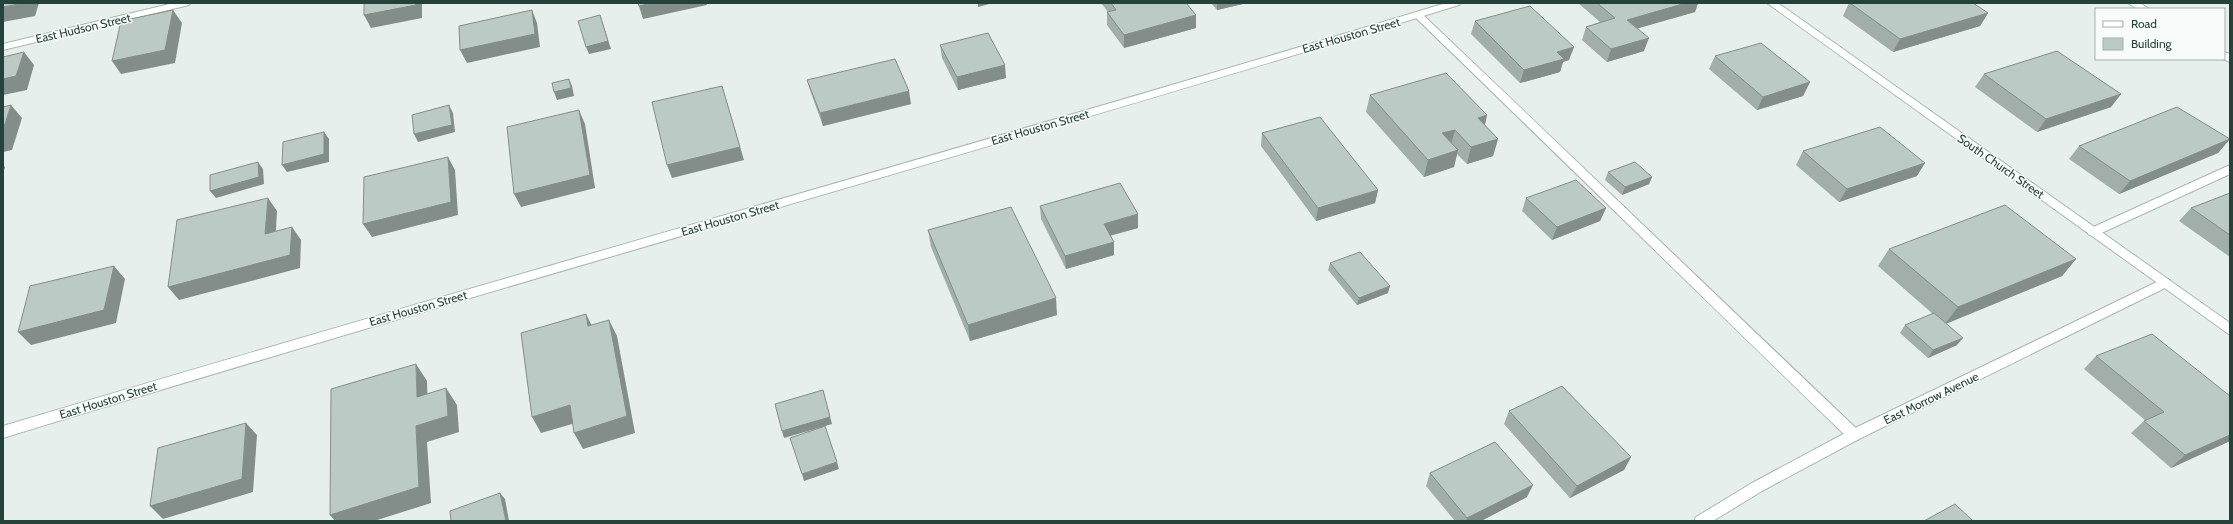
<svg xmlns="http://www.w3.org/2000/svg" width="2233" height="524" viewBox="0 0 2233 524" font-family="Cabin,sans-serif">
  <style>
    .lines { fill: none; stroke-linecap: round; stroke-linejoin: round }
    .lane-casing { stroke: #a8b8b2; stroke-width: 2 }
    .street-casing { stroke: #a8b8b2; stroke-width: 2 }
    .secondary-casing { stroke: #a4bbb3; stroke-width: 2 }
    .lane { fill: #fff; fill-rule: evenodd }
    .street { fill: #fff; fill-rule: evenodd }
    .secondary { fill: #fff; fill-rule: evenodd }
    .wall { fill: #a1aea9 }
    .shaded-wall { fill: #838d89 }
    .building { fill: #bbcac4; stroke: #838d89 }
    .labels { text-anchor: middle; dominant-baseline: central; stroke-width: 3; stroke-linejoin: round; paint-order: stroke }
    .street-label { font-size: 12px; fill: #24423a; stroke: #f7fbf9 }
  </style>
  <rect width="100%" height="100%" fill="#e6efeb"/>
  <g class="lines">
    <!-- lane casing -->
    <g class="lane-casing">
      <path id="lane" d="M1418,12l3,1c147,139 291,279 438,418l2,4 -2,4 -5,2 -5,-2c-145,-140 -289,-282 -434,-422l-2,-2z"/>
    </g>
    <!-- street casing -->
    <g class="street-casing">
      <g id="street">
        <polygon points="174,3 191,3 189,5 3,50 3,44"/>
        <path d="M1446,3h15l-2,2c-484,149 -972,284 -1456,433v-12c480,-144 963,-277 1443,-423z"/>
        <polygon points="2128,3 2140,3 2149,9 2137,9"/>
        <polygon points="2224,52 2230,54 2230,62 2223,59"/>
        <polygon points="2230,165 2230,174 2097,235 2089,235 2087,232 2089,229"/>
        <polygon points="2165,278 2169,280 2171,283 2169,286 1859,439 1762,491 1713,521 1694,521 1696,517 1752,483 1849,431"/>
      </g>
    </g>
    <!-- secondary casing -->
    <g class="secondary-casing">
      <polygon id="secondary" points="1767,3 1778,3 2230,323 2230,335"/>
    </g>
    <!-- lane -->
    <use href="#lane" class="lane"/>
    <!-- street -->
    <use href="#street" class="street"/>
    <!-- secondary -->
    <use href="#secondary" class="secondary"/>
  </g>
  <!-- wall -->
  <g class="wall">
    <polygon points="1101,3 1186,3 1196,15 1196,28 1124,48 1107,25 1107,12 1108,12"/>
    <polygon points="1211,3 1247,3 1217,10"/>
    <polygon points="1578,3 1698,3 1695,12 1637,28 1644,51 1607,62 1582,40 1586,27 1600,22"/>
    <polygon points="1849,3 1973,3 1988,13 1980,26 1893,52 1843,16"/>
    <polygon points="1475,21 1569,60 1563,62 1560,72 1520,83 1471,34"/>
    <polygon points="940,45 1006,78 958,90 942,58"/>
    <polygon points="1715,56 1810,82 1803,96 1757,110 1709,69"/>
    <polygon points="1984,74 2121,94 2111,107 2037,132 1975,87"/>
    <polygon points="807,80 911,104 823,126 811,93"/>
    <polygon points="1370,95 1487,115 1485,125 1498,139 1493,156 1467,164 1457,154 1454,167 1424,177 1366,112"/>
    <polygon points="1262,133 1378,190 1375,203 1316,221 1261,146"/>
    <polygon points="2230,139 2218,153 2119,194 2069,159 2079,146"/>
    <polygon points="1803,151 1917,176 1839,202 1796,165"/>
    <polygon points="1608,172 1652,177 1649,184 1622,195 1605,180"/>
    <polygon points="2230,193 2230,257 2179,221 2191,208"/>
    <polygon points="1526,198 1606,208 1600,221 1552,240 1522,211"/>
    <polygon points="1040,206 1138,214 1138,228 1110,236 1114,255 1066,269 1041,219"/>
    <polygon points="928,230 1057,315 970,341 931,247"/>
    <polygon points="1889,249 2076,259 2062,276 1946,324 1957,345 1928,358 1900,333 1905,325 1933,314 1878,266"/>
    <polygon points="1330,263 1388,293 1357,305 1328,270"/>
    <polygon points="2096,356 2230,396 2230,441 2171,468 2131,433 2145,420 2084,369"/>
    <polygon points="1509,411 1631,457 1624,470 1570,498 1504,424"/>
    <polygon points="1430,473 1527,497 1481,521 1455,521 1426,486"/>
  </g>
  <!-- shaded-wall -->
  <g class="shaded-wall">
    <polygon points="24,3 39,3 35,16 3,22 3,7"/>
    <polygon points="416,3 422,3 422,18 371,28 364,15"/>
    <polygon points="653,3 706,3 707,5 643,19 639,6"/>
    <polygon points="978,3 993,3 978,7"/>
    <polygon points="1217,3 1247,3 1217,10"/>
    <polygon points="1686,3 1698,3 1695,12 1622,33 1627,20"/>
    <polygon points="173,10 182,23 175,63 121,74 112,61"/>
    <polygon points="532,10 537,23 540,47 467,63 460,50"/>
    <polygon points="1988,13 1980,26 1893,52 1900,39"/>
    <polygon points="600,15 611,49 589,54 586,47"/>
    <polygon points="1196,15 1196,28 1124,48 1124,35"/>
    <polygon points="1649,38 1644,51 1607,62 1611,49"/>
    <polygon points="1574,47 1569,60 1563,62 1560,72 1520,83 1524,70 1557,52"/>
    <polygon points="24,52 34,65 27,90 3,95 3,79"/>
    <polygon points="1005,65 1006,78 958,90 957,77"/>
    <polygon points="569,79 572,86 574,96 557,100 554,92"/>
    <polygon points="1810,82 1803,96 1757,110 1763,97"/>
    <polygon points="722,86 744,160 672,178 667,165"/>
    <polygon points="909,91 911,104 823,126 820,113"/>
    <polygon points="2121,94 2111,107 2037,132 2046,119"/>
    <polygon points="11,105 22,118 12,150 3,152 3,130"/>
    <polygon points="449,105 453,113 455,132 418,142 414,134"/>
    <polygon points="579,110 585,124 595,188 521,207 514,194"/>
    <polygon points="1487,115 1483,132 1478,118"/>
    <polygon points="1455,130 1450,147 1442,133"/>
    <polygon points="324,132 329,139 329,162 287,172 282,165"/>
    <polygon points="1498,139 1493,156 1467,164 1471,147"/>
    <polygon points="2230,139 2218,153 2119,194 2130,181"/>
    <polygon points="1458,150 1454,167 1424,177 1428,160"/>
    <polygon points="448,157 455,170 458,215 372,237 363,224"/>
    <polygon points="258,162 263,169 264,184 216,198 210,191"/>
    <polygon points="1925,163 1917,176 1839,202 1847,189"/>
    <polygon points="3,165 5,167 3,173"/>
    <polygon points="1652,177 1649,184 1622,195 1625,187"/>
    <polygon points="1378,190 1375,203 1316,221 1318,208"/>
    <polygon points="268,198 277,211 275,247 265,234"/>
    <polygon points="1606,208 1600,221 1552,240 1557,227"/>
    <polygon points="1138,214 1138,228 1104,237 1104,224"/>
    <polygon points="292,227 301,240 300,268 179,300 168,287"/>
    <polygon points="1114,242 1114,255 1066,269 1065,256"/>
    <polygon points="2076,259 2062,276 1945,324 1958,307"/>
    <polygon points="114,266 125,279 116,323 31,345 18,332"/>
    <polygon points="1390,286 1388,293 1357,305 1359,298"/>
    <polygon points="1056,298 1057,315 970,341 968,325"/>
    <polygon points="586,314 594,330 588,326"/>
    <polygon points="609,320 617,336 635,433 583,449 574,433"/>
    <polygon points="1963,338 1957,345 1928,358 1933,350"/>
    <polygon points="416,364 427,381 428,414 417,397"/>
    <polygon points="446,388 457,405 459,432 427,442 431,503 374,521 335,521 330,515 416,426"/>
    <polygon points="823,390 832,424 784,438 782,431"/>
    <polygon points="570,405 579,422 541,433 532,417"/>
    <polygon points="246,423 257,435 253,492 163,519 150,506"/>
    <polygon points="2230,435 2230,441 2171,468 2185,455"/>
    <polygon points="1631,457 1624,470 1570,498 1577,486"/>
    <polygon points="837,462 839,469 804,481 802,474"/>
    <polygon points="1533,485 1527,497 1481,521 1466,521 1467,518"/>
    <polygon points="500,493 505,499 509,521 506,521"/>
  </g>
  <!-- building -->
  <g class="building">
    <polygon points="3,3 24,3 3,7"/>
    <polygon points="364,3 416,3 416,5 364,15"/>
    <polygon points="638,3 653,3 639,6"/>
    <polygon points="1111,3 1186,3 1196,15 1124,35 1107,12 1116,10"/>
    <polygon points="1597,3 1686,3 1627,20 1649,38 1611,49 1586,27 1615,18"/>
    <polygon points="1850,3 1973,3 1988,13 1900,39"/>
    <polygon points="1530,6 1574,47 1557,52 1564,59 1524,70 1475,21"/>
    <polygon points="173,10 165,50 112,61 121,21"/>
    <polygon points="532,10 535,34 460,50 459,26"/>
    <polygon points="600,15 608,41 586,47 578,21"/>
    <polygon points="988,33 1005,65 957,77 940,45"/>
    <polygon points="1761,43 1810,82 1763,97 1715,56"/>
    <polygon points="2057,51 2121,94 2046,119 1984,74"/>
    <polygon points="24,52 16,76 3,79 3,57"/>
    <polygon points="895,59 909,91 820,113 807,80"/>
    <polygon points="1446,73 1487,115 1478,118 1498,139 1471,147 1455,130 1442,133 1458,150 1428,160 1370,95"/>
    <polygon points="569,79 571,88 554,92 552,83"/>
    <polygon points="722,86 740,147 667,165 652,102"/>
    <polygon points="11,105 3,130 3,107"/>
    <polygon points="449,105 452,125 414,134 412,115"/>
    <polygon points="2177,107 2230,139 2130,181 2079,146"/>
    <polygon points="579,110 590,175 514,194 507,127"/>
    <polygon points="1320,117 1378,190 1318,208 1262,133"/>
    <polygon points="1880,127 1925,163 1847,189 1803,151"/>
    <polygon points="324,132 324,154 282,165 283,142"/>
    <polygon points="448,157 451,202 363,224 364,177"/>
    <polygon points="258,162 259,177 210,191 210,175"/>
    <polygon points="1635,162 1652,177 1625,187 1608,172"/>
    <polygon points="1576,180 1606,208 1557,227 1526,198"/>
    <polygon points="1120,183 1138,214 1104,224 1114,242 1065,256 1040,206"/>
    <polygon points="2230,193 2230,235 2191,208"/>
    <polygon points="268,198 265,234 292,227 290,255 168,287 177,220"/>
    <polygon points="2005,205 2076,259 1958,307 1889,249"/>
    <polygon points="1011,207 1056,298 968,325 928,230"/>
    <polygon points="1360,252 1390,286 1359,298 1330,263"/>
    <polygon points="114,266 104,310 18,332 30,286"/>
    <polygon points="1934,313 1963,338 1933,350 1905,325"/>
    <polygon points="586,314 588,326 609,320 627,416 574,433 570,405 532,417 521,333"/>
    <polygon points="2152,334 2230,396 2230,435 2185,455 2144,421 2164,412 2096,356"/>
    <polygon points="416,364 417,397 446,388 448,416 416,426 419,487 330,515 331,389"/>
    <polygon points="1562,386 1631,457 1577,486 1509,411"/>
    <polygon points="823,390 830,417 782,431 775,404"/>
    <polygon points="246,423 242,479 150,506 158,448"/>
    <polygon points="825,426 837,462 802,474 790,438"/>
    <polygon points="1495,442 1533,485 1467,518 1430,473"/>
    <polygon points="500,493 506,521 451,521 450,511"/>
    <polygon points="1955,504 1973,521 1924,521"/>
  </g>
  <g class="labels">
    <!-- street labels -->
    <g class="street-label">
      <text transform="translate(83 28) rotate(-13)">East Hudson Street</text>
      <text transform="translate(1351 35) rotate(-16)">East Houston Street</text>
      <text transform="translate(1040 127) rotate(-16)">East Houston Street</text>
      <text transform="translate(2001 166) rotate(35)">South Church Street</text>
      <text transform="translate(730 218) rotate(-16)">East Houston Street</text>
      <text transform="translate(418 308) rotate(-16)">East Houston Street</text>
      <text transform="translate(1931 398) rotate(-26)">East Morrow Avenue</text>
      <text transform="translate(108 400) rotate(-17)">East Houston Street</text>
    </g>
  </g>
  <!-- border -->
  <rect width="2233" height="524" fill="none" stroke="#24423a" stroke-width="8"/>
  <!-- legend -->
  <rect x="2095" y="8" width="130" height="52" fill="#f7fbf9" stroke="#a3b1ad"/>
  <rect x="2103" y="21" width="20" height="6" fill="#ffffff" stroke="#a3b1ad"/>
  <text x="2131" y="28" font-size="12" fill="#24423a">Road</text>
  <rect x="2103" y="38" width="20" height="12" fill="#bbcac4" stroke="#a3b1ad"/>
  <text x="2131" y="48" font-size="12" fill="#24423a">Building</text>
</svg>
